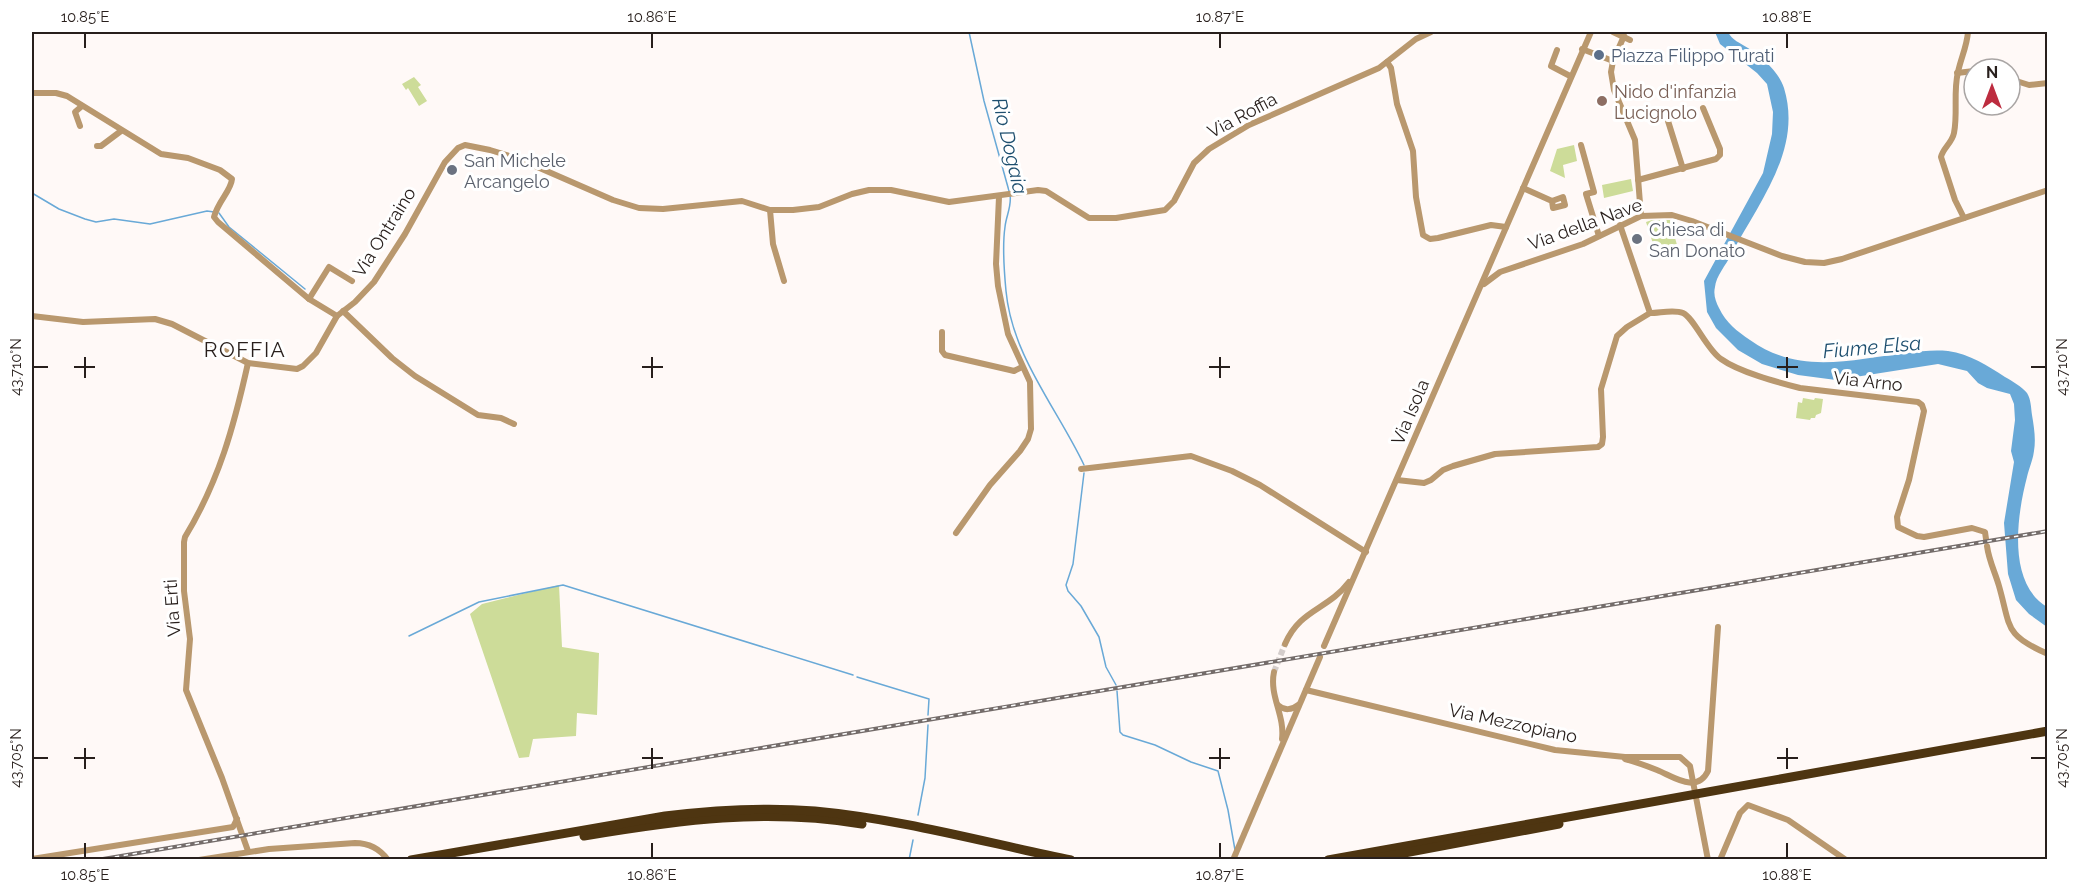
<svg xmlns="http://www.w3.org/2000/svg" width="2079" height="891" viewBox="0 0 2079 891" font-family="Raleway,sans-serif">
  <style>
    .green { fill: #cddc99 }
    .water { fill: #69a9d7 }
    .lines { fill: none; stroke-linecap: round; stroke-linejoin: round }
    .stream { stroke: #69a9d7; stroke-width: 1.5 }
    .minor-tunnel { stroke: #d4cdcb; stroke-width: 6; stroke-dasharray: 6 3; stroke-linecap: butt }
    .minor { stroke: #b9986e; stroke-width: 6 }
    .highway { stroke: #4e3511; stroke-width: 9 }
    .rail-casing { stroke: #746c6a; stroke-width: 4 }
    .rail { stroke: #fff; stroke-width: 1.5; stroke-dasharray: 4.5; stroke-linecap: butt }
    .ticks { fill: none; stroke: #281f1c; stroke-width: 2 }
    .service-dot { fill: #5c6f8a; stroke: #fff; stroke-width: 2 }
    .education-dot { fill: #8d6e63; stroke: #fff; stroke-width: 2 }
    .worship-dot { fill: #6b7280; stroke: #fff; stroke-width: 2 }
    .labels { text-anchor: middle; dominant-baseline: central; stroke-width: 6; stroke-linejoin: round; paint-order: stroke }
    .service-label { font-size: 18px; fill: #4e5e75; stroke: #fff; text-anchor: start }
    .education-label { font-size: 18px; fill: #785e54; stroke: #fff; text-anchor: start }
    .street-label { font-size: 18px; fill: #281f1c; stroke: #fff }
    .worship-label { font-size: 18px; fill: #5b616d; stroke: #fff; text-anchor: start }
    .water-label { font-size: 20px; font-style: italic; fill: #1e4f6f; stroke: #fff }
    .quarter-label { font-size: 21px; letter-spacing: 1.5px; fill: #281f1c; stroke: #fff }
    .neatline { fill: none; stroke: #281f1c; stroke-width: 2 }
    .ticks-label { font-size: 15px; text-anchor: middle; fill: #281f1c }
  </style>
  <rect width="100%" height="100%" fill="#fff9f7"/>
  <!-- green -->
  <g class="green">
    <polygon points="414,77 421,85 418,87 427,101 419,106 408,88 406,90 402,84"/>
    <polygon points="1574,145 1577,161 1563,165 1565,178 1550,171 1557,149"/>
    <polygon points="1631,179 1633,191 1604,198 1602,185"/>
    <polygon points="1652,220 1670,220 1677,245 1657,256 1646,222"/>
    <polygon points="1803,398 1814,400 1815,398 1823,399 1821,413 1816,415 1815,418 1811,418 1810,420 1796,418 1798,402 1802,403"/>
    <polygon points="559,585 562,647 599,653 597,715 577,713 576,736 533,739 529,757 519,758 470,614 482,604"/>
  </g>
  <!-- water -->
  <path class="water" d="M1715,32h13c4,8 12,11 20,16 14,9 31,24 36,40 19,62 -26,115 -53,167 -5,10 -15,21 -16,32 -2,8 1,15 4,21 7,15 18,23 31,32 51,36 101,19 158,13 13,-2 26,-3 40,-2 22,3 40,15 57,26 7,4 17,10 22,16 4,6 4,15 5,22 2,12 4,24 2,36 -1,9 -5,17 -7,26 -10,38 -20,106 20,130v20l-18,-13 -13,-14 -8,-26 -4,-51 10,-61 -3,-11 4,-31 -1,-16 -4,-10 -23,-6 -9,-5 -11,-12 -29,-7 -102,16 -38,-5 -36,-11 -24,-14 -22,-22 -9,-16 -3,-31 59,-108 9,-39 1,-22 -6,-28 -10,-11 -37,-29z"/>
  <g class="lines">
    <!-- stream -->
    <g class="stream">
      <polyline points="969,32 984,101 1009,191"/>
      <polyline points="32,193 59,209 85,219 96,222 114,219 150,224 207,211 214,212"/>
      <path d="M1010,195c2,11 -4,21 -5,32 -3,20 -1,43 1,64 6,65 51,117 78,174"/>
      <polyline points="219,213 229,227 305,289"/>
      <polyline points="1084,473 1073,564 1066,585 1068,591 1081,606 1099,637 1106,667 1116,685"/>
      <polyline points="409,636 479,602 563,585 853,675"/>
      <polyline points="857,677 929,699 928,715"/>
      <polyline points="1117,691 1120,732 1123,735 1155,745 1191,762 1218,771 1228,810 1235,850"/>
      <polyline points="918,815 925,778 928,725"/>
      <polyline points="909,860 913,840"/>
    </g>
    <!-- minor-tunnel -->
    <polyline class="minor-tunnel" points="1274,672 1285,644"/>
    <!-- minor -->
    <g class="minor">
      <polyline points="1613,32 1630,40"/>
      <polyline points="1624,36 1613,61 1611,72 1614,90 1635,140 1641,216"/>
      <polyline points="1582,49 1613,61"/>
      <polyline points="1557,50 1551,66 1570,76"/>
      <polyline points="1387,62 1391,68 1397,104 1413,151 1416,197 1423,235 1430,239 1438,238 1491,225 1506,227"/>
      <polyline points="1957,73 1974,71"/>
      <polyline points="2010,79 2029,85 2048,83"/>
      <path d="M32,93h24l11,3 94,58 27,4 32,12 12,9c-1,12 -14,22 -18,38l4,5 91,77 28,17"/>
      <polyline points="1668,121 1683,169"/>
      <polyline points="80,126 75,112 82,106"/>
      <polyline points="1581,145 1594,192 1586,194 1599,236"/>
      <polyline points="97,146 101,146 121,131"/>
      <polyline points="1638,180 1716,159 1720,155 1720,149 1703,108"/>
      <polyline points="1523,188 1552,201 1563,197 1565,205 1553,208 1552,201"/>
      <polyline points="770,210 773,244 784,281"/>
      <path d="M1964,218l-9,-18 -14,-43c2,-9 11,-14 13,-24 4,-20 -1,-41 4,-61 3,-14 9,-26 10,-40"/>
      <polyline points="1484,284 1500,272 1583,244 1641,216 1672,215 1692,221 1782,256 1805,262 1824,263 1842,259 2048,190"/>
      <polyline points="309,299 329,267 352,281"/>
      <polyline points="343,311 392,358 415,376 478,415 501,418 514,424"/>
      <path d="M1650,313c10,0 24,-4 33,0 11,5 24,37 38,46 18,13 56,23 79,29l118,14 4,3 2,6 -15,69 -12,37 1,10 19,9 7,1 48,-9 13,4 1,7"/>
      <polyline points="32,316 83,322 155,319 172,324 248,363 297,369 303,366 316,353 337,316 355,302 374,282 405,234 445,162 458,148 465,145 490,150 519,159 613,200 639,208 663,209 742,201 770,210 793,210 819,207 852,194 869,190 891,190 949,202 1038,190 1046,191 1089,218 1116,218 1165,210 1174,201 1194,163 1209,149 1249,125 1379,68 1416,39 1431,32"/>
      <polyline points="942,332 942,351 945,355 1010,370 1014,371 1022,367"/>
      <path d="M248,363c-14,63 -29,118 -63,174l-1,5v49l6,48 -4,51 36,88 26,73"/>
      <polyline points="1081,469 1191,456 1232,471 1260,485 1366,552"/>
      <polyline points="1397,480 1424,483 1431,480 1443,470 1453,466 1495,454 1598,447 1602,444 1603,437 1601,389 1617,336 1627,327 1650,313 1620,225"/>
      <polyline points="956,533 990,485 1020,451 1028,439 1031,429 1030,382 1008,334 998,286 996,264 999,197"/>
      <path d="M1987,546c2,15 8,26 12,40 12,42 5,49 49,68"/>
      <path d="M1285,644c15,-35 43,-34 64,-62"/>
      <polyline points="1324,646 1591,32"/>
      <path d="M1274,672c-5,24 11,43 8,67"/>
      <polyline points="1306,690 1555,750 1625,757 1680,757 1690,766 1708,860"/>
      <path d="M1278,705c6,6 14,5 20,0"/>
      <path d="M1625,759c11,3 22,7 32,11 17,7 40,24 51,1l10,-144"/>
      <polyline points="32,859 233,827 237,819"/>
      <path d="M199,860l70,-11 86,-6c14,0 25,6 33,17"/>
      <polyline points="1233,860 1320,657"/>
      <polyline points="1720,860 1740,813 1748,805 1788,820 1846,860"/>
    </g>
    <!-- highway -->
    <g class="highway">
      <path d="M584,836c96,-16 181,-28 278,-12"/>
      <path d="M411,860l254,-44c50,-6 100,-9 150,-5 86,8 172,32 256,49"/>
      <polyline points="1328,860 2048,731"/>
      <polyline points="1367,860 1559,824"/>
    </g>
    <!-- rail casing -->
    <g class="rail-casing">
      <polyline id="rail" points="97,860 2048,531"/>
    </g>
    <!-- rail -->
    <use href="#rail" class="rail"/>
  </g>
  <!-- ticks -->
  <path class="ticks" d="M85,33v15M652,33v15M1220,33v15M1787,33v15M85,357v21M652,357v21M1220,357v21M1787,357v21M33,367h15M74,367h21M642,367h21M1209,367h21M1777,367h21M2031,367h15M85,748v21M652,748v21M1220,748v21M1787,748v21M33,758h15M74,758h21M642,758h21M1209,758h21M1777,758h21M2031,758h15M85,843v15M652,843v15M1220,843v15M1787,843v15"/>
  <!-- markers -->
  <circle class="service-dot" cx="1599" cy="55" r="6"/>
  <circle class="education-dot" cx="1602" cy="101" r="6"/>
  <g class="worship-dot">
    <circle cx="452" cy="170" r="6"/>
    <circle cx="1637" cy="239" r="6"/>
  </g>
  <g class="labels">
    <!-- service labels -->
    <g class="service-label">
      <text x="1611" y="55">Piazza Filippo Turati</text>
    </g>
    <!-- education labels -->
    <g class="education-label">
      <text x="1614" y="91">Nido d'infanzia<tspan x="1614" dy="21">Lucignolo</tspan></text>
    </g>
    <!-- street labels -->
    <g class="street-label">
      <text transform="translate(1242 115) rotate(-28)">Via Roffia</text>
      <text transform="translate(1585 224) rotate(-20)">Via della Nave</text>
      <text transform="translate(384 232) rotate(-58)">Via Ontraino</text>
      <text transform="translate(1868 381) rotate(6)">Via Arno</text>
      <text transform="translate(1410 412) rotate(-67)">Via Isola</text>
      <text transform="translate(172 608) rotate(-94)">Via Erti</text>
      <text transform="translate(1513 723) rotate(12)">Via Mezzopiano</text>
    </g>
    <!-- worship labels -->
    <g class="worship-label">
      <text x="464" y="160">San Michele<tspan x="464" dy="21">Arcangelo</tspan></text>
      <text x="1649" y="229">Chiesa di<tspan x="1649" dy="21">San Donato</tspan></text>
    </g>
    <!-- water labels -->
    <g class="water-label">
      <text transform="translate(1010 146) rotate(77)">Rio Dogaia</text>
      <text transform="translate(1872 347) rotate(-5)">Fiume Elsa</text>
    </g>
    <!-- quarter labels -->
    <g class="quarter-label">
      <text x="245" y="349">ROFFIA</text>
    </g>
  </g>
  <!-- border -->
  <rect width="2079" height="891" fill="none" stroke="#ffffff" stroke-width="66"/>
  <!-- north arrow -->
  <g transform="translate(1992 87)"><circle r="28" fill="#ffffff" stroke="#a9a5a4" stroke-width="1.5"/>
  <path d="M0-4.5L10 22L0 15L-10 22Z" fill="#bd2c3f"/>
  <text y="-9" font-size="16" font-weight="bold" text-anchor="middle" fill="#281f1c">N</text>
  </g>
  <rect x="33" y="33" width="2013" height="825" class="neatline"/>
  <g class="ticks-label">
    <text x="85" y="22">10.85°E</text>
    <text x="652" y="22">10.86°E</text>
    <text x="1220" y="22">10.87°E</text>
    <text x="1787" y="22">10.88°E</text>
    <text transform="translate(16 367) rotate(-90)" y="5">43.710°N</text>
    <text transform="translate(2062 367) rotate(-90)" y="5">43.710°N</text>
    <text transform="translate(16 758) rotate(-90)" y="5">43.705°N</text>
    <text transform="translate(2062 758) rotate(-90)" y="5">43.705°N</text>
    <text x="85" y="880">10.85°E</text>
    <text x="652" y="880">10.86°E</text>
    <text x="1220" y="880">10.87°E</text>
    <text x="1787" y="880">10.88°E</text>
  </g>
</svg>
